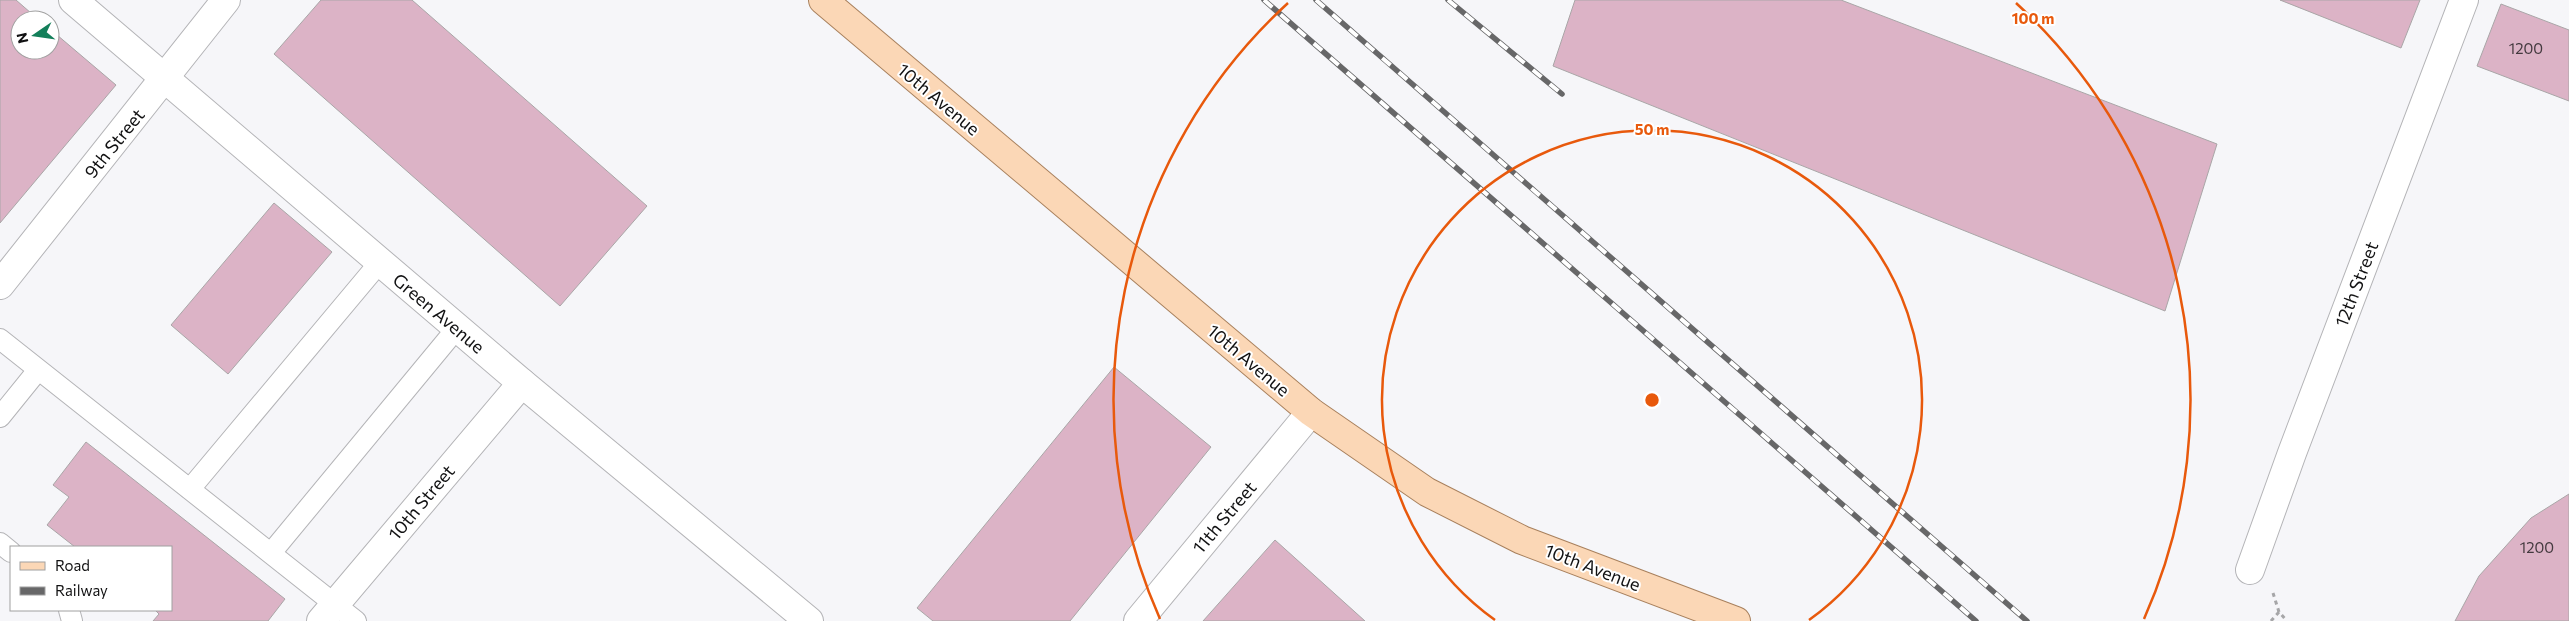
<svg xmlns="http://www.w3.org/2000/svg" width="2569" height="621" viewBox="0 0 2569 621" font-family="Commissioner,sans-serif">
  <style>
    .building { fill: #dcb3c6; stroke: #a9a6a7 }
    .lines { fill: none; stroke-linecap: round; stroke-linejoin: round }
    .service-casing { stroke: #b4b4b7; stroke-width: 22 }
    .minor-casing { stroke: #b4b4b7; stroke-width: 30 }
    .primary-casing { stroke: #a8805d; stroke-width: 30 }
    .path { stroke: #a6a6a8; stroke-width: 3; stroke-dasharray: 4 4; stroke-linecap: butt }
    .service { stroke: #fff; stroke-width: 20 }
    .minor { stroke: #fff; stroke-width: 28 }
    .primary { stroke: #fbd7b6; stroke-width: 28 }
    .rail-casing { stroke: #676768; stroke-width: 5.5 }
    .rail { stroke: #fff; stroke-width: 4; stroke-dasharray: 11; stroke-linecap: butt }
    .ring { fill: none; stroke: #e8590c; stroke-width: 2.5 }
    .labels { text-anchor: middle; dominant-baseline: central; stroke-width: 4; stroke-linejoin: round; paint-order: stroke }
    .number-label { font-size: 15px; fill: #443a3f }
    .street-label { font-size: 18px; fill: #111112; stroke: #fff }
    .centre { fill: #e8590c; stroke: #fff; stroke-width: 2.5 }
    .ring-label { font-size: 15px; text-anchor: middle; font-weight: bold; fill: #e8590c; stroke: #fff; stroke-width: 4; stroke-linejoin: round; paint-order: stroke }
  </style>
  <rect width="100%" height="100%" fill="#f6f6f9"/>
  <!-- building -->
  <g class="building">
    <polygon points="0,0 16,0 39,20 20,20 20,50 50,50 50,29 116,85 0,223"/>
    <polygon points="321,0 412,0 647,206 560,306 274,54"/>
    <polygon points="1575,0 1841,0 2217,144 2165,311 1553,66"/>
    <polygon points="2280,0 2420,0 2401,48"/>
    <polygon points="2501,4 2569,30 2569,101 2477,66"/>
    <polygon points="274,203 332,252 228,374 171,325"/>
    <polygon points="1114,367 1211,447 1070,621 933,621 917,608"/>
    <polygon points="86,442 285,599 268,621 153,621 159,614 155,610 171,610 171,547 75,547 47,525 69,497 53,485"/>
    <polygon points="2569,494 2569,621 2455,621 2479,576 2531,518"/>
    <polygon points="1275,540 1365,621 1203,621"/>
  </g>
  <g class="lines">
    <!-- service casing -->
    <g class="service-casing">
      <g id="service">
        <polyline points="0,339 356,621"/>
        <polyline points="0,417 38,370"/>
        <polyline points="190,489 380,262"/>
        <polyline points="0,543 11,552"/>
        <polyline points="271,553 457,328"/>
        <polyline points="69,610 72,621"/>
      </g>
    </g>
    <!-- minor casing -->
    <g class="minor-casing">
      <g id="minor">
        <polyline points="73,0 522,383 809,621"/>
        <polyline points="0,285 226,0"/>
        <polyline points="2250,570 2292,453 2464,0"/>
        <polyline points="321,621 522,383"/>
        <polyline points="1138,621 1311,412"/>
      </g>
    </g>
    <!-- primary casing -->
    <g class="primary-casing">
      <polyline id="primary" points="823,0 1311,412 1427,492 1522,540 1736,621"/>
    </g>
    <!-- path -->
    <g class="path">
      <polyline points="2273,593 2279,612 2287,621"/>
      <polyline points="2271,621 2279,612"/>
    </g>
    <!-- service -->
    <use href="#service" class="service"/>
    <!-- minor -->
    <use href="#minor" class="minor"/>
    <!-- primary -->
    <use href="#primary" class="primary"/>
    <!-- rail casing -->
    <g class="rail-casing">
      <g id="rail">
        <polyline points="1264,0 1976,621"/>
        <polyline points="1316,0 2027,621"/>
        <polyline points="1448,0 1562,94"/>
      </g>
    </g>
    <!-- rail -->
    <use href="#rail" class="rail"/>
  </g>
  <!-- distance rings -->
  <g class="ring">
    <path d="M1495 620A270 270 0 1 1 1809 620"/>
    <path d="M1160 619A539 539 0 0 1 1288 3M2016 3A539 539 0 0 1 2144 619"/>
  </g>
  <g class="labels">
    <!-- number labels -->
    <g class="number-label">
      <text x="2526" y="48">1200</text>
      <text x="2537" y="547">1200</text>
    </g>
    <!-- street labels -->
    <g class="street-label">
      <text transform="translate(939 99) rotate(40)">10th Avenue</text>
      <text transform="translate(114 143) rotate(-51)">9th Street</text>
      <text transform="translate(2356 284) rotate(-69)">12th Street</text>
      <text transform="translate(439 313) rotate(40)">Green Avenue</text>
      <text transform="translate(1249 360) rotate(40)">10th Avenue</text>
      <text transform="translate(421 502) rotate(-50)">10th Street</text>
      <text transform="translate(1224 517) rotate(-50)">11th Street</text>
      <text transform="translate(1593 567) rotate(21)">10th Avenue</text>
    </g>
  </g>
  <circle cx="1652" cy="400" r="8" class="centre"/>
  <g class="ring-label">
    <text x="2033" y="24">100 m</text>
    <text x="1652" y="135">50 m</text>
  </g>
  <!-- legend -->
  <rect x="10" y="546" width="162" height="65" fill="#ffffff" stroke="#a0a0a0"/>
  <rect x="20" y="562" width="25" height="8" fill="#fbd7b6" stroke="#a0a0a0"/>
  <text x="55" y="571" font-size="15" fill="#111112">Road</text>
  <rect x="20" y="587" width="25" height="8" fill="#676768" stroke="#a0a0a0"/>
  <text x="55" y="596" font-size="15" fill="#111112">Railway</text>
  <!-- north arrow -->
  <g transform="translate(35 35) rotate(257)"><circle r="24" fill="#ffffff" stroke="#a0a0a0"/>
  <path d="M0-4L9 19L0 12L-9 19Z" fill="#137f5a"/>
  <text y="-8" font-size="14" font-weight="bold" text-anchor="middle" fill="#111112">N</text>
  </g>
</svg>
